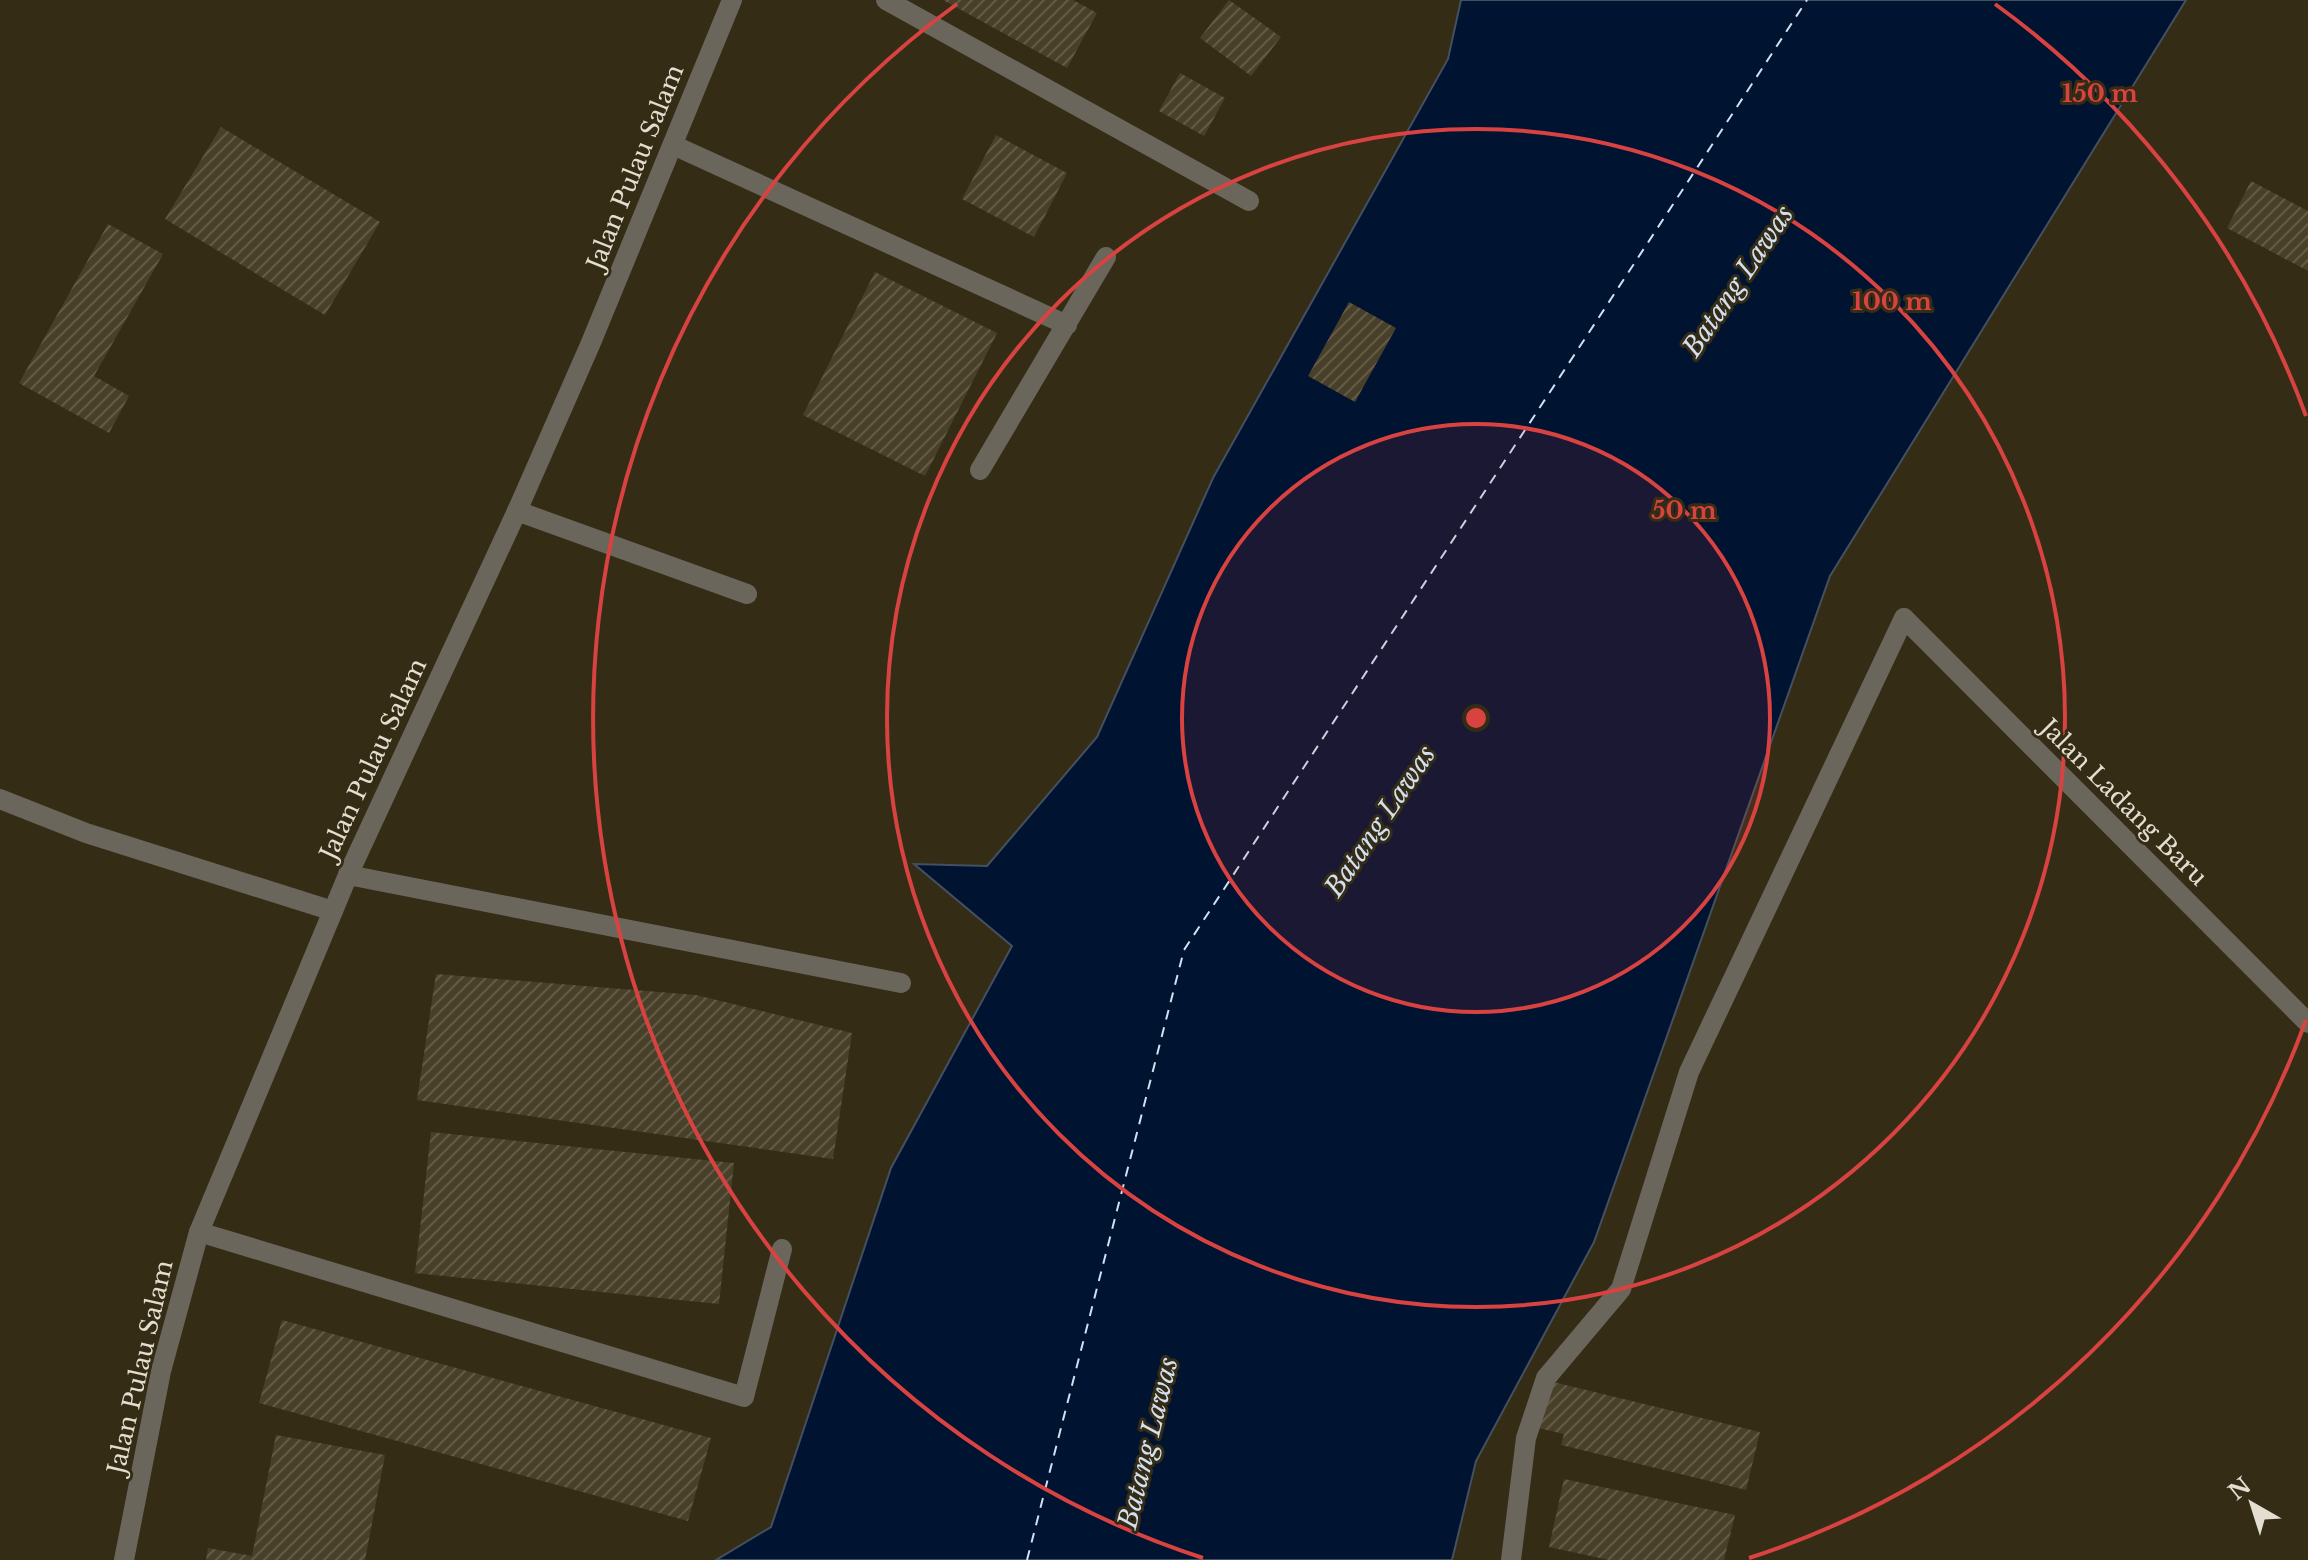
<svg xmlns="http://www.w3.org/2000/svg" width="2308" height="1560" viewBox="0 0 2308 1560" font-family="'Libre Baskerville',serif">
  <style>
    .water { fill: #001330; stroke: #445060; stroke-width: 2 }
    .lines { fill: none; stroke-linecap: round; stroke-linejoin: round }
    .ferry { stroke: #d3e0f2; stroke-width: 2; stroke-dasharray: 10 8; stroke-linecap: butt }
    .building { fill: url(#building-hatch) }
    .minor { stroke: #6a665c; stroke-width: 20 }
    .tertiary { stroke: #6a665c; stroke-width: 20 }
    .ring { fill: none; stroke: #d84341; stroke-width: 4 }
    .labels { text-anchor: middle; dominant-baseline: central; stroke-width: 6; stroke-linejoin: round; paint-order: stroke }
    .street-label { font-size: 24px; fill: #e4ded1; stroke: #352c16 }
    .water-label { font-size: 26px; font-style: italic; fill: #d3e0f2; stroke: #352c16 }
    .centre { fill: #d84341; stroke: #352c16; stroke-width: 4 }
    .ring-label { font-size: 24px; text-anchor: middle; font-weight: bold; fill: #d84341; stroke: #352c16; stroke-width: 6; stroke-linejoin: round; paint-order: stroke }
  </style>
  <defs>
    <pattern id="building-hatch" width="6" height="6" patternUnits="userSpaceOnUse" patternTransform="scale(2)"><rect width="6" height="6" fill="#494029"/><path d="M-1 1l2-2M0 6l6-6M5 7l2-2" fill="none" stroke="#635b47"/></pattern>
  </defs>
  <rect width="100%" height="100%" fill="#352c16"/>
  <!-- water -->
  <polygon class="water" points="1461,0 2186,0 1830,576 1594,1242 1476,1461 1452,1560 716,1560 771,1527 891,1168 1012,946 914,864 987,866 1097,737 1213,478 1448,59"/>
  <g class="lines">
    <!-- ferry -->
    <polyline class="ferry" points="1027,1560 1184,950 1807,0"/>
  </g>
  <!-- building -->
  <g class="building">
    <polygon points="943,0 1073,0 1097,13 1067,68"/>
    <polygon points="1229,0 1281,37 1251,76 1200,38"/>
    <polygon points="1180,73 1225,98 1204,136 1159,111"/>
    <polygon points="221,127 380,222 325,315 165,219"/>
    <polygon points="996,135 1067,173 1034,237 962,199"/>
    <polygon points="2251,181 2308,211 2308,271 2227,228"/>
    <polygon points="108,224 163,254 94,376 129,396 109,433 19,383"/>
    <polygon points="875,272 997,333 925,476 803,415"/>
    <polygon points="1349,302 1396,328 1355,402 1308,376"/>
    <polygon points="436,974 696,995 852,1033 833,1159 417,1100"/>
    <polygon points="431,1132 734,1163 719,1304 415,1273"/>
    <polygon points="282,1320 711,1438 688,1521 259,1403"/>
    <polygon points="1549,1381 1760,1432 1746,1490 1561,1445 1564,1434 1538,1428"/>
    <polygon points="276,1435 385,1455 365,1560 206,1560 208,1548 252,1556"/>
    <polygon points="1564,1479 1735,1515 1724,1560 1609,1560 1549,1547"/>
  </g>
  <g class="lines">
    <!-- minor -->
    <g class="minor">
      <polyline points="886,0 1249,201"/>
      <polyline points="673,145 1067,325"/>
      <polyline points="980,470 1106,257"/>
      <polyline points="517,511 747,594"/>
      <polyline points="0,799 86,833 333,911"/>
      <polyline points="348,875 901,983"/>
      <polyline points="199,1232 744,1397 782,1249"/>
      <polyline points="124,1560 161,1371 199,1232 348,875 517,511 590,345 732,0"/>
      <polyline points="1511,1560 1526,1438 1546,1378 1621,1289 1689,1072 1904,618"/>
    </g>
    <!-- tertiary -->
    <polyline class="tertiary" points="1904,618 2308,1023"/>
  </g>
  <!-- distance rings -->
  <circle cx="1476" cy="718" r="294" fill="#d84341" fill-opacity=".12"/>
  <g class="ring">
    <circle cx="1476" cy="718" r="294"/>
    <circle cx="1476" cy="718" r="589"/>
    <path d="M2306 1020A883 883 0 0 1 1749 1558M1203 1558A883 883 0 0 1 957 4M1995 4A883 883 0 0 1 2306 416"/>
  </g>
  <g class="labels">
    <!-- street labels -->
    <g class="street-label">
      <text transform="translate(635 167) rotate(-68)">Jalan Pulau Salam</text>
      <text transform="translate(373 759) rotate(-65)">Jalan Pulau Salam</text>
      <text transform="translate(2124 802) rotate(45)">Jalan Ladang Baru</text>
      <text transform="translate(140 1367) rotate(-77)">Jalan Pulau Salam</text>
    </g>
    <!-- water labels -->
    <g class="water-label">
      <text transform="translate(1738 281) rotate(-56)">Batang Lawas</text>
      <text transform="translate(1380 821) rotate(-56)">Batang Lawas</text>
      <text transform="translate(1148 1443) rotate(-76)">Batang Lawas</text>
    </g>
  </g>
  <circle cx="1476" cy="718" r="12" class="centre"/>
  <g class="ring-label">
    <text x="2100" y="102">150 m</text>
    <text x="1892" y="310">100 m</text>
    <text x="1684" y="519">50 m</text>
  </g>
  <!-- north arrow -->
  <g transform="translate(2252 1504) rotate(321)" stroke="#352c16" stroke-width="6" paint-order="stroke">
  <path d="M0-6L14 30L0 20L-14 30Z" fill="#e4ded1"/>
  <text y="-12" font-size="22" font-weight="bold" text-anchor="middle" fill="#e4ded1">N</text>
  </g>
</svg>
